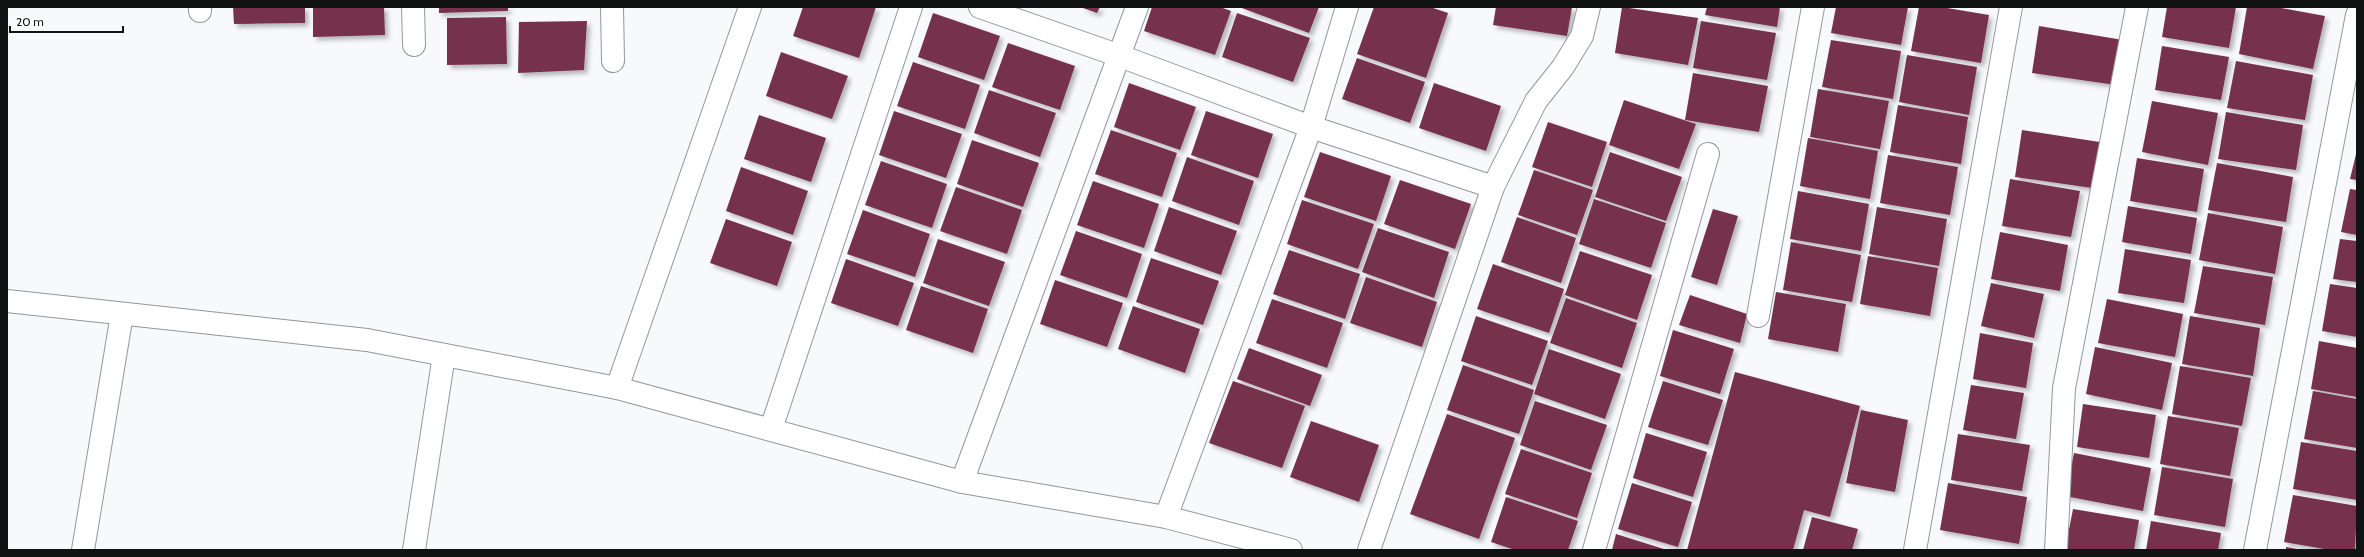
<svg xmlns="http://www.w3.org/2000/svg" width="2364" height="557" viewBox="0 0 2364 557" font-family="Cabin,sans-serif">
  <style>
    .building { fill: #77314c; filter: url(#shadow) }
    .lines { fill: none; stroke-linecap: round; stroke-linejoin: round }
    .minor-casing { stroke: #959698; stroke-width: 24 }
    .tertiary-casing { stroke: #959698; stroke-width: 24 }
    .minor { stroke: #fff; stroke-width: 22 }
    .tertiary { stroke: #fff; stroke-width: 22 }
  </style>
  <defs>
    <filter id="shadow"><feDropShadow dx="3.5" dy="3.5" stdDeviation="2" flood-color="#0004"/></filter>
  </defs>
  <rect width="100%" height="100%" fill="#f8f9fb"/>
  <!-- building -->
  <g class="building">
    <polygon points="233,7 305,7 305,23 234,24"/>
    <polygon points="313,7 384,7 385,35 313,37"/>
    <polygon points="439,7 508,7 508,11 439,13"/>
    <polygon points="803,7 876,7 859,58 793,36"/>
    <polygon points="1080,7 1100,7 1097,13"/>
    <polygon points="1152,7 1220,7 1231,11 1215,55 1144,31"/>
    <polygon points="1239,7 1319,7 1309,33"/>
    <polygon points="1374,7 1430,7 1448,13 1426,78 1357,54"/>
    <polygon points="1496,7 1572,7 1567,36 1493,25"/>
    <polygon points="1622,7 1698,18 1688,65 1615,53"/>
    <polygon points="1707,7 1780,7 1777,27 1705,15"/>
    <polygon points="1836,7 1908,7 1901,45 1831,33"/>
    <polygon points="1919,7 1941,7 1989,15 1981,63 1911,51"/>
    <polygon points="2167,7 2236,7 2229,48 2162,37"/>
    <polygon points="2247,7 2276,7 2325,16 2313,69 2239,54"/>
    <polygon points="933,13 1000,36 984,80 918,57"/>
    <polygon points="1237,13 1310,38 1293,82 1222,57"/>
    <polygon points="506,17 507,64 447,65 447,18"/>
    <polygon points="587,21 584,70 518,73 519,22"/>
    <polygon points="1701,21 1776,33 1767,80 1693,68"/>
    <polygon points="2039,26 2123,40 2116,85 2032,73"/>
    <polygon points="1831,40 1901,51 1893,99 1822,87"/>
    <polygon points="1008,43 1075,66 1060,110 992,87"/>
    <polygon points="2162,46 2229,57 2221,100 2155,90"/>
    <polygon points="781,52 848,76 832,119 766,96"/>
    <polygon points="1907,55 1977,67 1969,115 1899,102"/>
    <polygon points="1357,58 1425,82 1410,123 1342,99"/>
    <polygon points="2236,61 2313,75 2305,120 2227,108"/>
    <polygon points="913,62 980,85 965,129 897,106"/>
    <polygon points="1693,73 1768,86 1759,132 1685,120"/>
    <polygon points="1129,83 1196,107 1180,150 1114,127"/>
    <polygon points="1434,83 1501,106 1486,151 1419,128"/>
    <polygon points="1818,89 1889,101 1880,149 1810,137"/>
    <polygon points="989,90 1056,113 1040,157 974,133"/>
    <polygon points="1624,100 1696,124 1679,169 1609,145"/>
    <polygon points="2152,101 2218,113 2208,165 2142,152"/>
    <polygon points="1898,105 1968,117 1961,164 1890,152"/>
    <polygon points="894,111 962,134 946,178 879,155"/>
    <polygon points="1206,111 1273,134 1258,178 1191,155"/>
    <polygon points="2226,112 2303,125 2296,170 2218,159"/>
    <polygon points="759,115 826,138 811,182 744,159"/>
    <polygon points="1548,122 1607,142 1592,187 1532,167"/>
    <polygon points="1111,130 1177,153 1162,197 1095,174"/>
    <polygon points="2022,130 2106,143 2099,189 2015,177"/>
    <polygon points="1808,138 1878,151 1870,199 1800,186"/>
    <polygon points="972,140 1039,163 1023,207 957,184"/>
    <polygon points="2357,150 2357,180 2350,179"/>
    <polygon points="1320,152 1391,176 1376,221 1304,197"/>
    <polygon points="1610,152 1682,177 1666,221 1595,197"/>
    <polygon points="1888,155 1958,167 1950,215 1880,203"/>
    <polygon points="1187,157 1254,181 1239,225 1172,201"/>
    <polygon points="2137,158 2204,169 2197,212 2130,201"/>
    <polygon points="881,161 947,184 932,228 865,205"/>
    <polygon points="2217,163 2293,177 2286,222 2208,210"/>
    <polygon points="741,167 808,191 793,235 726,211"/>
    <polygon points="1534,170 1593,190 1577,235 1518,215"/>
    <polygon points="2010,179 2080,191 2071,237 2002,226"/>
    <polygon points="1400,180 1471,204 1455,249 1384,224"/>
    <polygon points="1093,181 1159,204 1144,248 1077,225"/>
    <polygon points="956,187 1022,210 1007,254 940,231"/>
    <polygon points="2350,189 2357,190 2357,235 2341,232"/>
    <polygon points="1798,191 1869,204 1861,251 1790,239"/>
    <polygon points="1594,199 1666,223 1651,268 1579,244"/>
    <polygon points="1302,200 1374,224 1358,269 1287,244"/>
    <polygon points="2128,206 2197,218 2191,254 2122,242"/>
    <polygon points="1169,207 1237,231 1221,275 1154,251"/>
    <polygon points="1877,207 1947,219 1939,266 1869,254"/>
    <polygon points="1713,209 1738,216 1717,285 1691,277"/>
    <polygon points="863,210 930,234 915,277 847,254"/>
    <polygon points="2208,213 2283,227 2275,274 2199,260"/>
    <polygon points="1517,217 1576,238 1561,283 1501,262"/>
    <polygon points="726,219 792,242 777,286 710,263"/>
    <polygon points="1378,228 1449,252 1434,298 1362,272"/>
    <polygon points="1076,231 1142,254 1127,298 1060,275"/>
    <polygon points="2000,232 2068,245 2060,291 1991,279"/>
    <polygon points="938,239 1005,262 989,306 923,283"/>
    <polygon points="2340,239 2357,241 2357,282 2333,279"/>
    <polygon points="1791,242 1861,255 1852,302 1783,290"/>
    <polygon points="2125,249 2191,260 2184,303 2118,293"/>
    <polygon points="1289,250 1360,274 1345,319 1273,294"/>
    <polygon points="1580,251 1652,275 1637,320 1565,295"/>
    <polygon points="1868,256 1938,268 1930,316 1860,304"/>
    <polygon points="1151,258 1219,281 1203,325 1136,302"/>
    <polygon points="846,259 914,283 898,326 831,303"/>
    <polygon points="1493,264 1564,289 1549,333 1477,309"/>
    <polygon points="2203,266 2273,277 2265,325 2194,313"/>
    <polygon points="1366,277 1437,302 1422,347 1350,323"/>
    <polygon points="1055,280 1123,303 1107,347 1040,324"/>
    <polygon points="1991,283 2044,294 2034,338 1981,326"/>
    <polygon points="2330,284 2357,288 2357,337 2322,331"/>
    <polygon points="921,286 988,309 973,353 906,330"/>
    <polygon points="1776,292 1846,304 1838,352 1768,339"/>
    <polygon points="1690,295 1747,314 1740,343 1679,325"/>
    <polygon points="1566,298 1637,323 1622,368 1550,343"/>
    <polygon points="1272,299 1343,323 1327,368 1256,343"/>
    <polygon points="2107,299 2183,314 2175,357 2098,343"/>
    <polygon points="1133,306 1200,329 1185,373 1118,349"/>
    <polygon points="1476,316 1548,341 1532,385 1461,361"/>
    <polygon points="2190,316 2260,328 2253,376 2182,364"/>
    <polygon points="1673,330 1734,349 1720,394 1660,376"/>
    <polygon points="1980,333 2033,343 2026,388 1973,379"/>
    <polygon points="2319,341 2357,348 2357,397 2311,389"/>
    <polygon points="2095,347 2172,363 2162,410 2086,394"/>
    <polygon points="1249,348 1322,375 1310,406 1237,379"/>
    <polygon points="1549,349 1621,374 1605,419 1534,394"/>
    <polygon points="1463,365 1534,390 1519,434 1447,410"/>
    <polygon points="2180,366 2251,378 2242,426 2172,414"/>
    <polygon points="1735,372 1860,406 1830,517 1804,510 1793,550 1687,550"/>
    <polygon points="1233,381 1305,406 1282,468 1209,443"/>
    <polygon points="1663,381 1723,400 1708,445 1648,427"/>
    <polygon points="1971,385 2024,393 2016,439 1963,430"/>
    <polygon points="2313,391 2357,399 2357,448 2304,439"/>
    <polygon points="1535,401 1607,425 1591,470 1520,445"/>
    <polygon points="2083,404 2156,415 2149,458 2077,447"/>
    <polygon points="1861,410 1908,420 1895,492 1846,483"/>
    <polygon points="1447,414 1515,438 1479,539 1410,514"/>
    <polygon points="2168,416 2239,428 2230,476 2160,464"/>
    <polygon points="1311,421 1379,445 1359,502 1290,477"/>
    <polygon points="1646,433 1707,452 1693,497 1633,478"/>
    <polygon points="1958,434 2030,445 2022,491 1951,480"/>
    <polygon points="2301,442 2357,451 2357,500 2293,489"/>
    <polygon points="1521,449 1592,473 1577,518 1505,494"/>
    <polygon points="2074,453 2151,468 2143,511 2065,496"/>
    <polygon points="2162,467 2233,479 2225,527 2154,515"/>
    <polygon points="1632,483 1692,502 1678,547 1618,529"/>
    <polygon points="1948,483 2027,497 2019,544 1940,530"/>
    <polygon points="2293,495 2357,506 2355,550 2330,550 2284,542"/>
    <polygon points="1506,497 1578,521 1568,550 1515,550 1491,542"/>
    <polygon points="2073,509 2139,520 2134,550 2065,550"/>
    <polygon points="1812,517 1858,529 1852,550 1803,550"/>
    <polygon points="2151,521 2221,533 2218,550 2146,550"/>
    <polygon points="1616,534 1667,550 1612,550"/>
    <polygon points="2286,547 2297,549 2297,550 2286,550"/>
  </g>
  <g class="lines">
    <!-- minor casing -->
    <g class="minor-casing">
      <g id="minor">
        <polyline points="200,7 200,11"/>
        <polyline points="413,7 414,45"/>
        <polyline points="612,7 613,61"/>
        <polyline points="980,7 1120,56 1311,127 1493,187"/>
        <polyline points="1758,316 1813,7"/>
        <polyline points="617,388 750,7"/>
        <polyline points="771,429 911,7"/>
        <polyline points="962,482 1137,7"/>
        <polyline points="1166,517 1311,127 1347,7"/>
        <polyline points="83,550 122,314"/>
        <polyline points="414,550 444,355"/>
        <polyline points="1369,550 1493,187 1536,101 1563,67 1582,36 1589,7"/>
        <polyline points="1594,550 1708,154"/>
        <polyline points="1915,550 2011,7"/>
        <polyline points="2056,550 2064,388 2137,7"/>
        <polyline points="2255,550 2357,15"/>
      </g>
    </g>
    <!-- tertiary casing -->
    <g class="tertiary-casing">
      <polyline id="tertiary" points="7,301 367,340 617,388 962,482 1166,517 1291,550"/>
    </g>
    <!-- minor -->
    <use href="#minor" class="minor"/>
    <!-- tertiary -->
    <use href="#tertiary" class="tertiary"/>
  </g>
  <!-- border -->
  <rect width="2364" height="557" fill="none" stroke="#111212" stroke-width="16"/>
  <!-- scale -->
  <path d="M10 26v6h113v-6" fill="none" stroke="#111212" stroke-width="2"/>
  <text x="16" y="26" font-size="12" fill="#111212" stroke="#ffffff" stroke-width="3" paint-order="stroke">20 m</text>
</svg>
